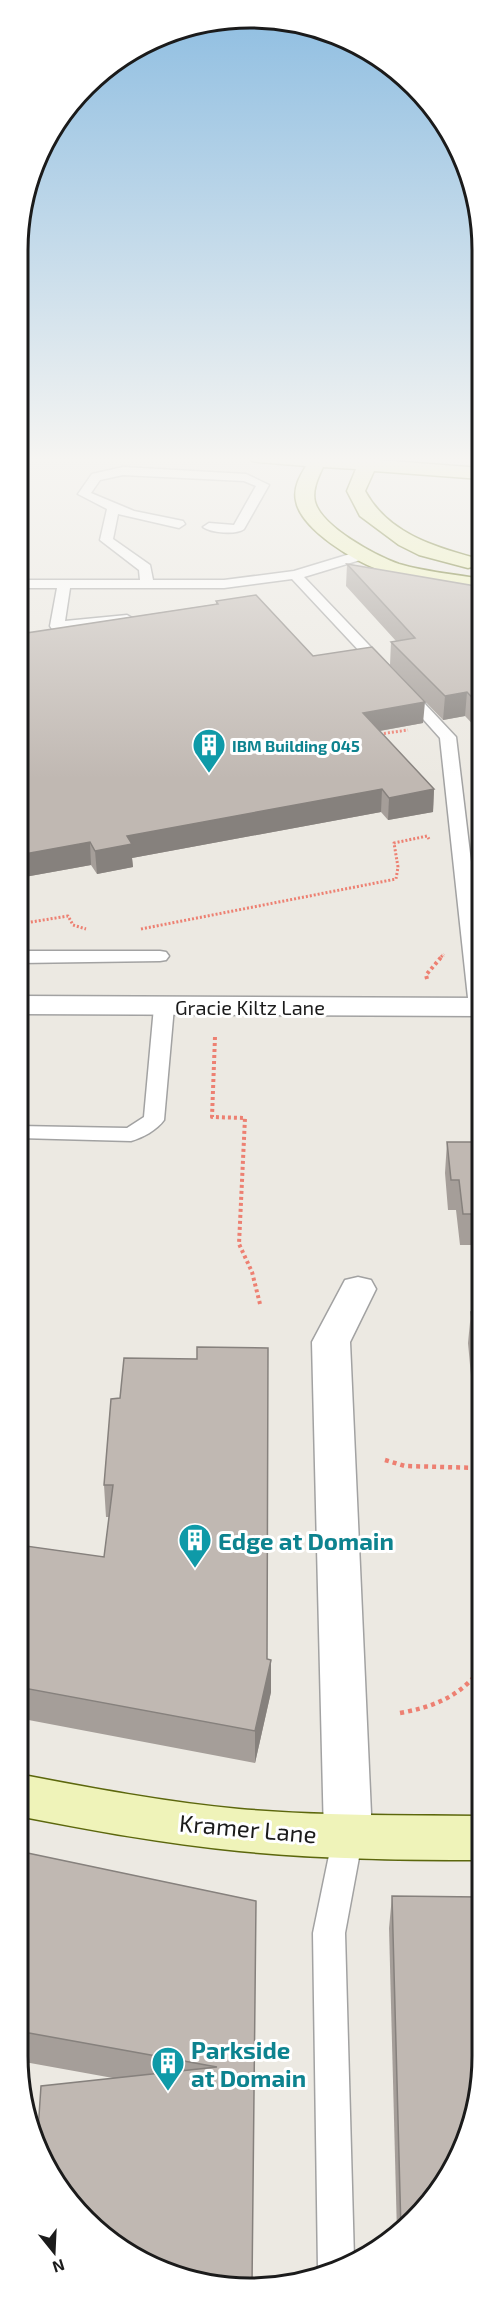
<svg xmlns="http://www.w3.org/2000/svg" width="500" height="2306" viewBox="0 0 500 2306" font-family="'Exo 2',sans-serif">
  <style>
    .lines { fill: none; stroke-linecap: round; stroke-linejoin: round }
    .lane-casing { stroke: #a2a2a2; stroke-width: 3 }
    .street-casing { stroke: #a2a2a2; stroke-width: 3 }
    .secondary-casing { stroke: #5c670d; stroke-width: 3 }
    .path-far2 { stroke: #ed8072; stroke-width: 3; stroke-dasharray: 2 2; stroke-linecap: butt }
    .path-far1 { stroke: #ed8072; stroke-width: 4; stroke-dasharray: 3 3; stroke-linecap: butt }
    .path { stroke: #ed8072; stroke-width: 4.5; stroke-dasharray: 4 4; stroke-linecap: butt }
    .lane { fill: #fff; fill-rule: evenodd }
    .street { fill: #fff; fill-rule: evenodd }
    .secondary { fill: #eff3b9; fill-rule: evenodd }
    .wall { fill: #a59e99 }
    .shaded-wall { fill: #86817d }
    .building { fill: #c0b8b2; stroke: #86817d; stroke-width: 1.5 }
    .labels { text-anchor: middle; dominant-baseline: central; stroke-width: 6; stroke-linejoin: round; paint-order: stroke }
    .far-culture-label { font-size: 16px; font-weight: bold; fill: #0d838f; stroke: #fff; text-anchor: start }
    .street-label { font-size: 20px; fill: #1b1b1b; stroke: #fff }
    .near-culture-label { font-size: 24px; font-weight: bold; fill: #0d838f; stroke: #fff; text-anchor: start }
    .near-street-label { font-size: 24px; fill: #1b1b1b; stroke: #fff }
    .rim { fill: none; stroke: #1b1b1b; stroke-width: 3 }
  </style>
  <rect width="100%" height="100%" fill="#ece9e2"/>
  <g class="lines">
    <!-- lane casing -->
    <g class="lane-casing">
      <g id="lane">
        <path d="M123,467l123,7 23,11 -25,44c-8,6 -33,4 -41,-2l6,-4 25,2 22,-39 -12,-5 -121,-6 -23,5 -9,13 43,18 49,10 2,3 -6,4 -61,-14 -5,25 37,26 3,15h71l70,-9 66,-20h10l1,3 -1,3 -66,20 84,88 2,3 -2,3h-10l-86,-92 -68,9h-154l-5,33 62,-6 7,4 -7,4 -75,6 -2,-3 7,-38h-37v-8h120l-1,-10 -39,-30 7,-31 -29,-15 14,-20z"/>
        <polygon points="405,687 410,688 456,737 481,945 481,1012 472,1011 469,1007 440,738 398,691"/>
        <polygon points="19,951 160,951 166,952 169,956 166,960 160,961 19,963"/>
        <path d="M164,1001l7,2 3,4 -10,113c-7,10 -22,18 -33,21l-112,-3v-12l108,2 17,-11 10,-110 3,-4z"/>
        <polygon points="348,1822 359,1826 363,1836 345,1933 354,2259 321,2276 318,2269 313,1933 333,1836 337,1826"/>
      </g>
    </g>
    <!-- street casing -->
    <g class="street-casing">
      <g id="street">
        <polygon points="19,996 481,998 481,1016 19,1014"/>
        <polygon points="358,1277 371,1280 376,1289 350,1342 372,1836 365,1851 348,1858 331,1851 324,1836 312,1342 345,1280"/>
      </g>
    </g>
    <!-- secondary casing -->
    <g class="secondary-casing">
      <g id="secondary">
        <path d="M249,457l111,2 1,-2h18l-1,3 103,8v11l-107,-8 -9,20c23,42 67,55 110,67l3,4 -3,4 -7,2 -49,-13 -20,-10 -39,-29 -13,-25 9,-22 -33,-2c-5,11 -11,23 -8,35 7,25 61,54 84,62 27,8 55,10 82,15v12c-33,-5 -67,-9 -99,-20 -26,-9 -81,-41 -86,-70 -3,-13 4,-25 10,-35l-48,-4 -6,-1z"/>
        <path d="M18,1774c73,14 147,28 221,35 80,7 161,6 241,7v44c-80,0 -161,-1 -241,-9 -74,-7 -148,-21 -221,-35z"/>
      </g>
    </g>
    <!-- path-far2 -->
    <g class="path-far2">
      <polyline points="380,734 408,730"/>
      <polyline points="19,924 68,916 73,925 86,929"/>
      <polyline points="141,929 396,879 398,867 394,843 427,836 429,839"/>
      <polyline points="441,957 444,954"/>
    </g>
    <!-- path-far1 -->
    <g class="path-far1">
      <polyline points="427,979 426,975 443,955"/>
      <polyline points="215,1037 212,1117 245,1118 239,1244 252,1272 260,1304"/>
    </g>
    <!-- path -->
    <g class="path">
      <polyline points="385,1460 405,1466 481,1468"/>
      <path d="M400,1713c33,-6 59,-16 80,-43"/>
    </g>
    <!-- lane -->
    <use href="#lane" class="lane"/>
    <!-- street -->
    <use href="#street" class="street"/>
    <!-- secondary -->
    <use href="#secondary" class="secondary"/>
  </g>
  <!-- wall -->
  <g class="wall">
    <polygon points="347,564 481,587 481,733 465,716 443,720 390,665 391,642 396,641 346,586"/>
    <polygon points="216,601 313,656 423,723 380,731 434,789 433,812 388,820 381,812 132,858 133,867 97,874 91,865 19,878 20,634 216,604"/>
    <polygon points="447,1142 481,1142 481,1245 460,1245 456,1210 448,1210 445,1173"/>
    <polygon points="471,1312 481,1312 481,1441 477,1441 468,1343"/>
    <polygon points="111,1399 267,1659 271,1692 255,1763 18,1718 19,1545 104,1557 109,1517 106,1517 104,1485"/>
    <polygon points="18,1851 256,1901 235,2288 113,2078 19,2061 18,2056"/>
    <polygon points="392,1896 403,2231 397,2234 389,1928"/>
  </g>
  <!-- shaded-wall -->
  <g class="shaded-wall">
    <polygon points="467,692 465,716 443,720 445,696"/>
    <polygon points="425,702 423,723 362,734 363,713"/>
    <polygon points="382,789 381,812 132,858 133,867 97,874 95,851 127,836"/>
    <polygon points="434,789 433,812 388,820 389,798"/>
    <polygon points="90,842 91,865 19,878 19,855"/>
    <polygon points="271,1660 271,1692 255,1763 255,1731"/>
  </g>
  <!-- building -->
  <g class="building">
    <polygon points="347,564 481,587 481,707 467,692 445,696 391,642 415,638"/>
    <polygon points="256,595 313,656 372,647 425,702 363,713 434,789 389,798 382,789 127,836 132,844 95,851 90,842 19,855 20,634 218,604 216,601"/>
    <polygon points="447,1142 481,1142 481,1214 463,1214 459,1180 451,1180"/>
    <polygon points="471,1312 481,1312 481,1406"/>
    <polygon points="197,1347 268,1348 267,1659 271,1660 255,1731 18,1687 19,1545 104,1557 113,1485 104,1485 111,1399 120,1398 124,1358 197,1359"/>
    <polygon points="18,1851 256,1901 252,2285 235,2288 148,2264 86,2220 37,2146 41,2086 217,2067 18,2031"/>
    <polygon points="392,1896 480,1897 480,2086 458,2159 401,2231"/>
  </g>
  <!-- sky -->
  <linearGradient id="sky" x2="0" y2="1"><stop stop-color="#8dbde1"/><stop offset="0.59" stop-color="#f6f5f2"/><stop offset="1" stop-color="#f6f5f2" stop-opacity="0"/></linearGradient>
  <rect width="500" height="779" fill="url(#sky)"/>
  <!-- icons -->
  <defs>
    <g id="building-pin" transform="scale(1.725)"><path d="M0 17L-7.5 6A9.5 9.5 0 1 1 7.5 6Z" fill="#0f9aa8" stroke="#fff"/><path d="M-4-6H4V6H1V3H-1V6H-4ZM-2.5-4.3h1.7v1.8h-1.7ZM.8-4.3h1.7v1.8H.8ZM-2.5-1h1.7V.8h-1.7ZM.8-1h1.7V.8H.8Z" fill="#fff"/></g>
  </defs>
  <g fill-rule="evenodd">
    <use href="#building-pin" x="209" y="745"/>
    <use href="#building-pin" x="195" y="1540"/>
    <use href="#building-pin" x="168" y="2063"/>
  </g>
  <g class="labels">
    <!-- far-culture labels -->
    <g class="far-culture-label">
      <text x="232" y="745">IBM Building 045</text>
    </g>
    <!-- street labels -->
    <g class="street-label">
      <text x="250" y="1007">Gracie Kiltz Lane</text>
    </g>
    <!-- near-culture labels -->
    <g class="near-culture-label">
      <text x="218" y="1540">Edge at Domain</text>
      <text x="191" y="2049">Parkside<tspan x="191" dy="28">at Domain</tspan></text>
    </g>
    <!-- near-street labels -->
    <g class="near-street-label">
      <text transform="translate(248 1828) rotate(5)">Kramer Lane</text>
    </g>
  </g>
  <!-- crop -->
  <path d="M0 0H500V2306H0ZM250 28H250A222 222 0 0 1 472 250V2056A222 222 0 0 1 250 2278H250A222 222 0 0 1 28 2056V250A222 222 0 0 1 250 28Z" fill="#fff" fill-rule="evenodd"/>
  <path class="rim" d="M250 28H250A222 222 0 0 1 472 250V2056A222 222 0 0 1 250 2278H250A222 222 0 0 1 28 2056V250A222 222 0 0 1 250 28Z"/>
  <!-- north arrow -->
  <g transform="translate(54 2252) rotate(162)" stroke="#ffffff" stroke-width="4.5" paint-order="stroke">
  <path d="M0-4.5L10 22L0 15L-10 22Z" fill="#1b1b1b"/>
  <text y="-9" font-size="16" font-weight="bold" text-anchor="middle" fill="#1b1b1b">N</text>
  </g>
</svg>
